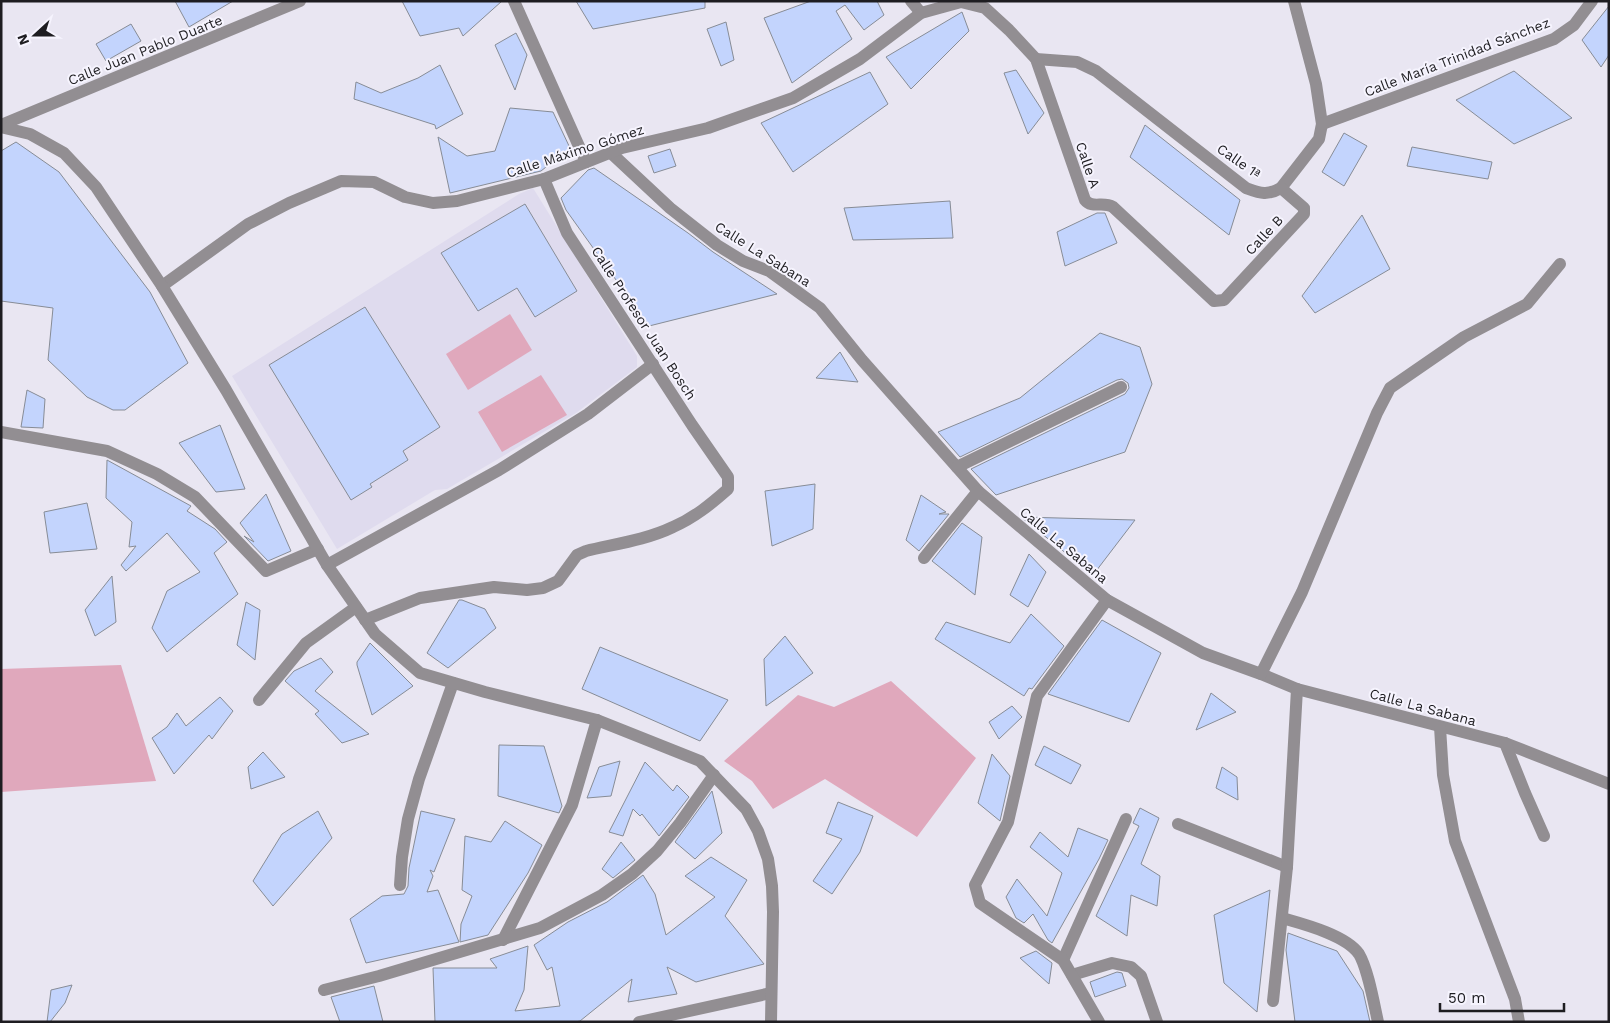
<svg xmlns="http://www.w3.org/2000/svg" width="1610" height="1023" viewBox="0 0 1610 1023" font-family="'Work Sans',sans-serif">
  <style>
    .built { fill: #dfdbee }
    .green { fill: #e0a8bc }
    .building { fill: #c3d4fd; stroke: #878c96 }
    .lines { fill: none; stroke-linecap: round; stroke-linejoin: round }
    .minor { stroke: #928e92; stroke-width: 12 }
    .tertiary { stroke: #928e92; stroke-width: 12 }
    .labels { text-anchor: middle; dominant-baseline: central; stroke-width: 4; stroke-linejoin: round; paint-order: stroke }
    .street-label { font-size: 14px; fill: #1e1d21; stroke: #f6f4fe }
  </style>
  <rect width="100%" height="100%" fill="#e9e6f2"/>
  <!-- built -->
  <polygon class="built" points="533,188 637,356 637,367 576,413 447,489 435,490 337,549 232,376 519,194"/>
  <!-- green -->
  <g class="green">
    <polygon points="510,314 532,350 468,390 446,354"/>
    <polygon points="541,375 567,415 502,452 478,412"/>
    <polygon points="121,665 156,781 1,792 1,669"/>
    <polygon points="891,681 976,758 917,837 825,779 773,809 752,781 724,761 798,695 834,707"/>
  </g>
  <!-- building -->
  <g class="building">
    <polygon points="175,1 233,1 189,27"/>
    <polygon points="402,1 502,1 463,36 459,28 420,36"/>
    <polygon points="576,1 705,1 705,8 593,29"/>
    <polygon points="811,1 877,1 884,15 864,30 845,5 836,11 852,39 792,83 764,18"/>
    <polygon points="1609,6 1609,55 1601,67 1582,40"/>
    <polygon points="962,12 969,31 911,89 886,57"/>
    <polygon points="726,22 734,60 721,66 707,29"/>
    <polygon points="131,24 141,41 106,61 96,44"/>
    <polygon points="516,33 527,55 515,90 495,45"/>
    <polygon points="440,65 463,114 436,129 435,125 354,99 356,82 381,93 418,78"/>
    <polygon points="1016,70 1044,113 1028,134 1004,73"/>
    <polygon points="1514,71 1572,118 1514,144 1456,100"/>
    <polygon points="870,72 888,104 793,172 761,123"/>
    <polygon points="510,108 553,112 570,148 541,171 450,193 438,137 467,156 495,151"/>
    <polygon points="1145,125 1240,200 1229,235 1130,157"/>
    <polygon points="1344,133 1367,146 1344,186 1322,172"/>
    <polygon points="16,142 59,172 150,292 188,363 125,410 113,410 87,397 48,360 53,308 1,301 1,151"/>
    <polygon points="1412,147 1492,162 1488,179 1407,166"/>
    <polygon points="670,149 676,166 654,173 648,156"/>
    <polygon points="594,168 688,233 713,252 777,294 649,326 566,210 561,198 588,170"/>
    <polygon points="950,201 953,238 853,240 844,208"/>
    <polygon points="525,204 577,291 535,317 517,288 478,311 441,253"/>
    <polygon points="1097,213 1105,213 1117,243 1065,266 1057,232"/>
    <polygon points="1362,215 1390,269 1315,313 1302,296"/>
    <polygon points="365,307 440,427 403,451 408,460 370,484 372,487 351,500 269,365"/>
    <polygon points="1100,333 1140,347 1152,384 1125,452 996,495 971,469 1125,394 1129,388 1128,383 1122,379 1117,380 960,457 938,432 1020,398"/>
    <polygon points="840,352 858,382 816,378"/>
    <polygon points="27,390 45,399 43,428 21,427"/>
    <polygon points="220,425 245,489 216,492 179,443"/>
    <polygon points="107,460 191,506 187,511 215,529 227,542 214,553 238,594 167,652 152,628 167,591 200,572 167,533 126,571 121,565 136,546 129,547 132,522 106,498"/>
    <polygon points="815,484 813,529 772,546 765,491"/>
    <polygon points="266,494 291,551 268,561 246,538 244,536 254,542 240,523"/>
    <polygon points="921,495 946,512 939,514 949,514 919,551 906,540"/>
    <polygon points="87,503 97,549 50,553 44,512"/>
    <polygon points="1021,517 1135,520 1093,575"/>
    <polygon points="962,523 982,537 975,595 932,561"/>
    <polygon points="1029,554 1046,572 1028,607 1010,595"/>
    <polygon points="112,576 116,622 95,636 85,610"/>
    <polygon points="459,600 462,600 485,609 496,628 448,668 427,653"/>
    <polygon points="246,602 260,610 255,660 237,645"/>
    <polygon points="1031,614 1064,646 1032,689 1029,688 1024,696 935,639 946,622 1010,643"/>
    <polygon points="1102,620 1161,653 1129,722 1048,694"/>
    <polygon points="785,636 813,673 766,706 764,659"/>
    <polygon points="370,643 413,686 372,715 357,665 357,662"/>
    <polygon points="600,647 728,700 700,741 582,689"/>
    <polygon points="321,658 333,672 315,691 369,734 342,743 315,714 319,711 285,681 294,671"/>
    <polygon points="1211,693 1236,712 1196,730"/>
    <polygon points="220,697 233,711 212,739 209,735 174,774 152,738 167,727 177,713 186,726"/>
    <polygon points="1012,706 1022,717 999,739 989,722"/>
    <polygon points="499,745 544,746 562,806 559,813 498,796"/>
    <polygon points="1044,746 1081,765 1071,784 1035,765"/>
    <polygon points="263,752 285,777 251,789 248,767"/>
    <polygon points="992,754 1010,776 1000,821 978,803"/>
    <polygon points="620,761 611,796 587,798 599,767"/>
    <polygon points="645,762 673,791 677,785 689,797 659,836 642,814 640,816 633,809 623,836 609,832"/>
    <polygon points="1222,767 1237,777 1238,800 1216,788"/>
    <polygon points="712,791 722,833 695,859 675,842"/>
    <polygon points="838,802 873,816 860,852 832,894 813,881 842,839 826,833"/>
    <polygon points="1140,808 1159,818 1141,864 1160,876 1157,906 1131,895 1127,936 1096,916 1139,826 1133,823"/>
    <polygon points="318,811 332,838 273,906 253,881 282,834"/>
    <polygon points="421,811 455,819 434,872 430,870 433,876 427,892 438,890 459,942 366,963 350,919 382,896 404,894 408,886 409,868"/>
    <polygon points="505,821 542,845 528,873 488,935 460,942 461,924 472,896 462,890 465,836 491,842"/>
    <polygon points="1078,828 1108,840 1099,859 1052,943 1048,940 1033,914 1024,923 1016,918 1006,897 1017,879 1047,916 1062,873 1030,847 1040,832 1068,857"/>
    <polygon points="621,842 635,860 613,878 602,869"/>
    <polygon points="711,857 747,880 725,916 764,964 696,982 667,967 677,994 628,1002 632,979 580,1021 575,1022 435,1022 433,968 497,968 490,959 528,946 524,990 515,1011 560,1006 552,967 547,970 534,945 568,922 607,902 643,875 655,894 666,935 715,897 685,876"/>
    <polygon points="1270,890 1266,929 1257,1012 1224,983 1214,915"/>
    <polygon points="1288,933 1337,951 1363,991 1370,1022 1295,1022 1286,950"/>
    <polygon points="1036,951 1052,963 1049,984 1020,958"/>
    <polygon points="1117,972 1122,973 1126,986 1095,997 1090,982"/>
    <polygon points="72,985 65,1003 50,1022 47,1022 51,990"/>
    <polygon points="374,986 383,1022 340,1022 331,997"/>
  </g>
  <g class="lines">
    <!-- minor -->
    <g class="minor">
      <polyline points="514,1 586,162"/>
      <polyline points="911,1 921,13"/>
      <path d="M1036,59l41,3 19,9 150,117c14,5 21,8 35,0l38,-49 3,-15 -6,-40 -22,-83"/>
      <polyline points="1322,124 1554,39 1574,25 1592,1"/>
      <polyline points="1,125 300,1"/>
      <polyline points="610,152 670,208 717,245 743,261 769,271 820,308 862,360 978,491 1107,600 1203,653 1261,674 1297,689 1505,743 1609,784"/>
      <path d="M162,286l86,-62 41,-21 52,-22 33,1 31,15 28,6 24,-2 87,-22 78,-31 86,-20 85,-30 67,-39 61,-46 40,-11 24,6 24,22 27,29 49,141c7,9 18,1 28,7l101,94 10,-1 80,-86v-6l-23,-20"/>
      <polyline points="1,432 107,451 157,474 195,497 266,571 318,549"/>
      <polyline points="957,467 1121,387"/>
      <polyline points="924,558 978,491"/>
      <polyline points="327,565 499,470 588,414 653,364"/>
      <path d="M365,620l55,-22 74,-11 33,3 16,-2 15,-7 19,-26 9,-4c29,-7 60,-11 87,-24 21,-9 38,-23 55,-38v-12l-36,-52 -125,-192 -23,-54"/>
      <polyline points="1261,674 1302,592 1377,413 1390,388 1464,337 1527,304 1560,264"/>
      <polyline points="259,700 306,643 356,607"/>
      <polyline points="1440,727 1443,775 1455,841 1515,999 1519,1022"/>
      <polyline points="1505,743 1525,793 1544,836"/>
      <polyline points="1178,824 1287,867"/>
      <polyline points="400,885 402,857 408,819 419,779 453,683"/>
      <path d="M1282,918c21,6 64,17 77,36 9,15 15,50 19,68"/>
      <polyline points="503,940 572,805 597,720"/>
      <polyline points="1063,960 1126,819"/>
      <polyline points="1072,975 1112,963 1131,967 1141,976 1157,1022"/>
      <polyline points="324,990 379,976 540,928 602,895 632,874 657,851 680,823 714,775"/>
      <polyline points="1273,1001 1287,867 1297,689"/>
      <polyline points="639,1022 771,993"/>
      <polyline points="1099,1022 1063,960 980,903 975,885 1008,822 1037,696 1107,600"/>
    </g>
    <!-- tertiary -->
    <polyline class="tertiary" points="1,127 30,134 64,153 96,187 162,286 226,390 327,565 375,634 420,673 485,692 597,720 700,761 746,809 758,831 768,859 772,886 773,912 771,1022"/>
  </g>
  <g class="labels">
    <!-- street labels -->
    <g class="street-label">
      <text transform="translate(145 50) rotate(-22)">Calle Juan Pablo Duarte</text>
      <text transform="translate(1457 57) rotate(-21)">Calle María Trinidad Sánchez</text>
      <text transform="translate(575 151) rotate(-18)">Calle Máximo Gómez</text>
      <text transform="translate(1239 161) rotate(35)">Calle 1ª</text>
      <text transform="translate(1088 165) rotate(71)">Calle A</text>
      <text transform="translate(1264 235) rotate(-47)">Calle B</text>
      <text transform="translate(763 254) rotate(32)">Calle La Sabana</text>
      <text transform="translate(644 323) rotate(57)">Calle Profesor Juan Bosch</text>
      <text transform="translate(1064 545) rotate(40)">Calle La Sabana</text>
      <text transform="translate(1423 707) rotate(15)">Calle La Sabana</text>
    </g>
  </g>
  <!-- border -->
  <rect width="1610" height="1023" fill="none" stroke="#1e1d21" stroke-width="5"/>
  <!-- north arrow -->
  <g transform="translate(35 35) rotate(249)" stroke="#f6f4fe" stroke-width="4" paint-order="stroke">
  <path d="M0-4L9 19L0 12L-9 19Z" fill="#1e1d21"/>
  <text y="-8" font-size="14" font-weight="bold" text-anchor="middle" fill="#1e1d21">N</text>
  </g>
  <!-- scale -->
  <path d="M1440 1003v8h124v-8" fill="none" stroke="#1e1d21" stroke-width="2.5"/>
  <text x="1448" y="1003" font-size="15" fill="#1e1d21" stroke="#f6f4fe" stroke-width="4" paint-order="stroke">50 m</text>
</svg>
